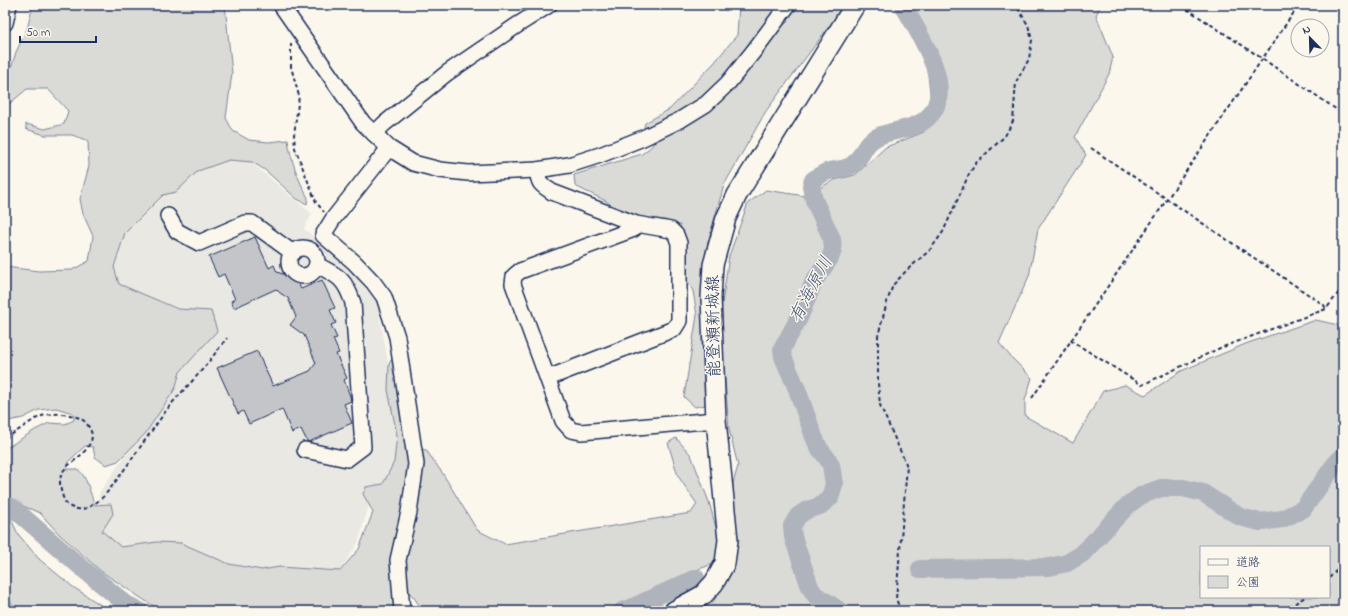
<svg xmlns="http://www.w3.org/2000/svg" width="1348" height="616" viewBox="0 0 1348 616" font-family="'Indie Flower','Klee One',sans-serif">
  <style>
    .built { fill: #eae8e2 }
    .green { fill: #dadad7; stroke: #7a849a; fill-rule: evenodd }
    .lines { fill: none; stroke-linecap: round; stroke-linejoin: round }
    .river { stroke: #afb3bb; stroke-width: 18 }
    .building { fill: #c3c5c9; stroke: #1b2f5e }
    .minor-casing { stroke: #1b2f5e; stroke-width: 18 }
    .major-casing { stroke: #1b2f5e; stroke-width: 22 }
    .path { stroke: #1b2f5e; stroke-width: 2; stroke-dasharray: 4 3; stroke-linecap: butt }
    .minor { stroke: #fbf7ec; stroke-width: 15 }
    .major { stroke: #fbf7ec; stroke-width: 19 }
    .labels { text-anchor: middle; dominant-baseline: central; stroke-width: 3; stroke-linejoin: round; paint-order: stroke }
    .street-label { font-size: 17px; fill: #1b2f5e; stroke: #fbf7ec }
    .water-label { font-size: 18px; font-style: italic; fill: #47577a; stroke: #fbf7ec }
  </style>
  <rect width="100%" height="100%" fill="#fbf7ec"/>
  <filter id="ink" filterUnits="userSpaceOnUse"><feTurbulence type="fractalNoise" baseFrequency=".025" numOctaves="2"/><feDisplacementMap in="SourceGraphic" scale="8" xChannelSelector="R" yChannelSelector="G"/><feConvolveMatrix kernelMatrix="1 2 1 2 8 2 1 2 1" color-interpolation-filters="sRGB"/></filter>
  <g filter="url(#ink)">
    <!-- built -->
    <polygon class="built" points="226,146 238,151 312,214 304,229 340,258 377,302 403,444 390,480 372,495 358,543 337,575 257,574 120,550 100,536 99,493 169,393 202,317 117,285 110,268 120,236 164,192"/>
    <!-- green -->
    <g class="green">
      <path d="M33,5h192l7,68 -6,45 7,13 16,9 19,2 20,-2c3,21 10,39 20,58l-1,6 -10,-5 -32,-29 -13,-8 -23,-2 -31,11 -22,21 -13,3 -38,38 -11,34 5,17 59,25 33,2 6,20 -37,41 -5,17 -30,45 -27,27 -12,4 -11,-8 -2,-10 -8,-1 -15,14 -4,9c3,0 7,0 10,0 11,4 14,26 19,36l16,-1 2,10 -11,17 19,16 36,-5 24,1 48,21 33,6 17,-3 61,4 19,-22 14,-37 -10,-18 3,-7 17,-3 11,-22 3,-27 -9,-45 1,-26 6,-11 16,94 15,3 17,24 34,56 28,14 186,-31 6,-9 -19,-28 -10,-33 8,-5 15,17 18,47 9,33 -1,20 -4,9 -25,9 -77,36 -21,2h-167l-8,-12 -11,-13 -9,3 -2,22h-230l-16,-9 -45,-30 -43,-38 -19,-21 -31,-13 -4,3v-54l30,-19 14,-7 16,1 9,-4 -1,-7 -17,-5 -17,2 -16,8 -15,3c-5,-10 -1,-19 -3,-29v-125l34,4 33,-1 17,-9 4,-25 -10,-22 -3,-15 9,-33 -1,-25 -16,-6h-27l-19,-6v-5l19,5 19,-5 4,-13 -20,-22h-21l-18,15 -4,-5v-11l11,-36 11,-23z"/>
      <polygon points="739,5 842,5 833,21 766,111 724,185 706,249 702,340 705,405 695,407 684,397 697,315 693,291 684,276 687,247 680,225 665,220 624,215 606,201 575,186 574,175 642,154 653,145 644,127 645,123 670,109 714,63 737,35"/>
      <path d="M905,5h196l-5,10 17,42 -4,17 -34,63 11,18 -48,74 -9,47 -30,67 12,14 21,21 -7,22v16l48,27 30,-52 22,-6 20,10 36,-24 67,-28 68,-23 22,5 3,20 2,1v265h-643l14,-10 21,-44 -2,-74 5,-17 -9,-37 -9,-111 9,-62 19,-53 18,-13 39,6 29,-16 21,-5 31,-28 38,-15 7,-31 -5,-43 -13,-36zM1201,547h128v50h-128z"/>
      <polygon points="5,511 10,517 18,534 39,559 73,587 110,611 17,611 5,594"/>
    </g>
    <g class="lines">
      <!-- river -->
      <g class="river">
        <polyline points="12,507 82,568 126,604 140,611"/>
        <polyline points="920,569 1049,567 1067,563 1082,554 1128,505 1142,495 1161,488 1183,488 1203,493 1240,517 1260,522 1282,519 1303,509 1338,460 1343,456"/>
        <polyline points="622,611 631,608 696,578"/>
        <path d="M840,611l-10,-7 -15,-9 -5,-8 -17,-50 -1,-11 6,-10 9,-6 13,-4 10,-8 4,-14 -3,-19 -4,-7 -8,-10 -5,-11 -17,-48 -14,-32 -1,-8 17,-31 15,-37 16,-23 3,-8 -1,-11 -18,-39 -3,-14 2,-6c4,-3 9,-6 13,-8 9,-3 19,-2 26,-7 12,-8 10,-22 27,-29 14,-6 33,-6 46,-16 35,-27 -6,-86 -22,-115"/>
      </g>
    </g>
    <!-- building -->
    <polygon class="building" points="255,237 269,268 274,265 277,272 288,276 294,279 298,283 301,289 322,280 335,308 330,310 336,323 331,325 337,338 333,339 339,353 336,354 347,378 344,380 350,396 351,401 344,404 352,423 309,442 307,441 301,429 292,433 282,409 249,424 243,411 238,414 217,368 257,351 273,386 310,371 316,363 304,335 290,325 296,317 288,298 280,293 276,289 234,308 231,301 235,299 224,274 218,277 209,257"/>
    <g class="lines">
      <!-- minor casing -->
      <g class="minor-casing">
        <g id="minor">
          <polyline points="281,5 363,123 389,148 413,163 440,170 468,173 537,170 569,165 600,155 643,138 680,120 706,104 728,83 753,52 788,5"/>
          <polyline points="5,23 9,5"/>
          <polyline points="374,134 384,124 447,73 519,24 549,5"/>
          <polyline points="389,148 333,219 323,235 354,262 373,282 384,297 397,337 416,464 409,512 398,560 402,611"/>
          <path d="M537,170c2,14 3,14 15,22l84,32 35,6 5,5 3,8v78l-5,8 -126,49"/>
          <polyline points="168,216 177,231 199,243 245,223 252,223 293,253"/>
          <polyline points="636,224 634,229 520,271 514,276 513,284 563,421 571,430 581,432 716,420"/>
          <circle cx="303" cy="262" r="14"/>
          <path d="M305,450l42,9 16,-12 -10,-144c-8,-24 -14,-27 -36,-38"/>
        </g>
      </g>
      <!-- major casing -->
      <g class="major-casing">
        <polyline id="major" points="674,611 703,595 714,583 725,563 728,540 716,420 711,297 713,265 726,218 737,195 855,5"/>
      </g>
      <!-- path -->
      <g class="path">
        <polyline points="1181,5 1263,59 1343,114"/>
        <polyline points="291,43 291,67 299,96 294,135 295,148 316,202 324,212"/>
        <polyline points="1091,148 1324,305 1326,309"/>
        <polyline points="1070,340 1142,385 1220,348 1326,309 1343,287"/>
        <polyline points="1032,398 1299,5"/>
        <path d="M5,438c13,-6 24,-17 37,-22 12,-4 37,-3 45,8 4,6 7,12 3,19 -12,24 -39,20 -27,54 2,8 7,11 15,12 5,1 10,-1 14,-4 12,-6 19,-18 27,-28 15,-21 29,-41 44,-62 9,-13 21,-25 32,-37 11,-12 21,-26 32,-40"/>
        <polyline points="1329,578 1343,564"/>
        <polyline points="901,611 896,599 907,466 880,405 878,383 878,336 887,302 893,285 907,270 930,250 943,232 969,174 976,163 1005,136 1013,121 1016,82 1029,59 1032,40 1028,25 1016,5"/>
        <polyline points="1283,611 1305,597"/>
      </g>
      <!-- minor -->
      <use href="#minor" class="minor"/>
      <!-- major -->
      <use href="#major" class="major"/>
    </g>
  </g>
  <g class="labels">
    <!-- street labels -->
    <g class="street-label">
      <text transform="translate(714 326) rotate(-91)">能登瀬新城線</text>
    </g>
    <!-- water labels -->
    <g class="water-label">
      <text transform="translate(812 290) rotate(-62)">有海原川</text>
    </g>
  </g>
  <!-- margin -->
  <rect width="1348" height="616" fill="none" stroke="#fbf7ec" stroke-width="20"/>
  <rect x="10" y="10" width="1328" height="596" fill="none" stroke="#1b2f5e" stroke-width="1.5" filter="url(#ink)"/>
  <!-- legend -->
  <rect x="1200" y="546" width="130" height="52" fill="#fbf7ec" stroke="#a1a7b3"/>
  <rect x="1208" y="559" width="20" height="6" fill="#fbf7ec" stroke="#a1a7b3"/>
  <text x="1236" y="566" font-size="12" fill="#1b2f5e">道路</text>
  <rect x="1208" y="576" width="20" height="12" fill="#dadad7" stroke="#a1a7b3"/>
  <text x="1236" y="586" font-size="12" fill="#1b2f5e">公園</text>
  <!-- north arrow -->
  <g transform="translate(1310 38) rotate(337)"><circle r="19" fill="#fbf7ec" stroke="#a1a7b3"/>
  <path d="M0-3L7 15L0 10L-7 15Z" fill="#1b2f5e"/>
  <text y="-6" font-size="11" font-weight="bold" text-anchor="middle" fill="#1b2f5e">N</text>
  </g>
  <!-- scale -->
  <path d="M20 36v6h76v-6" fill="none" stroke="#1b2f5e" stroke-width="2"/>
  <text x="26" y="36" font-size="12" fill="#1b2f5e" stroke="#fbf7ec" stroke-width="3" paint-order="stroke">50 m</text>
</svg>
